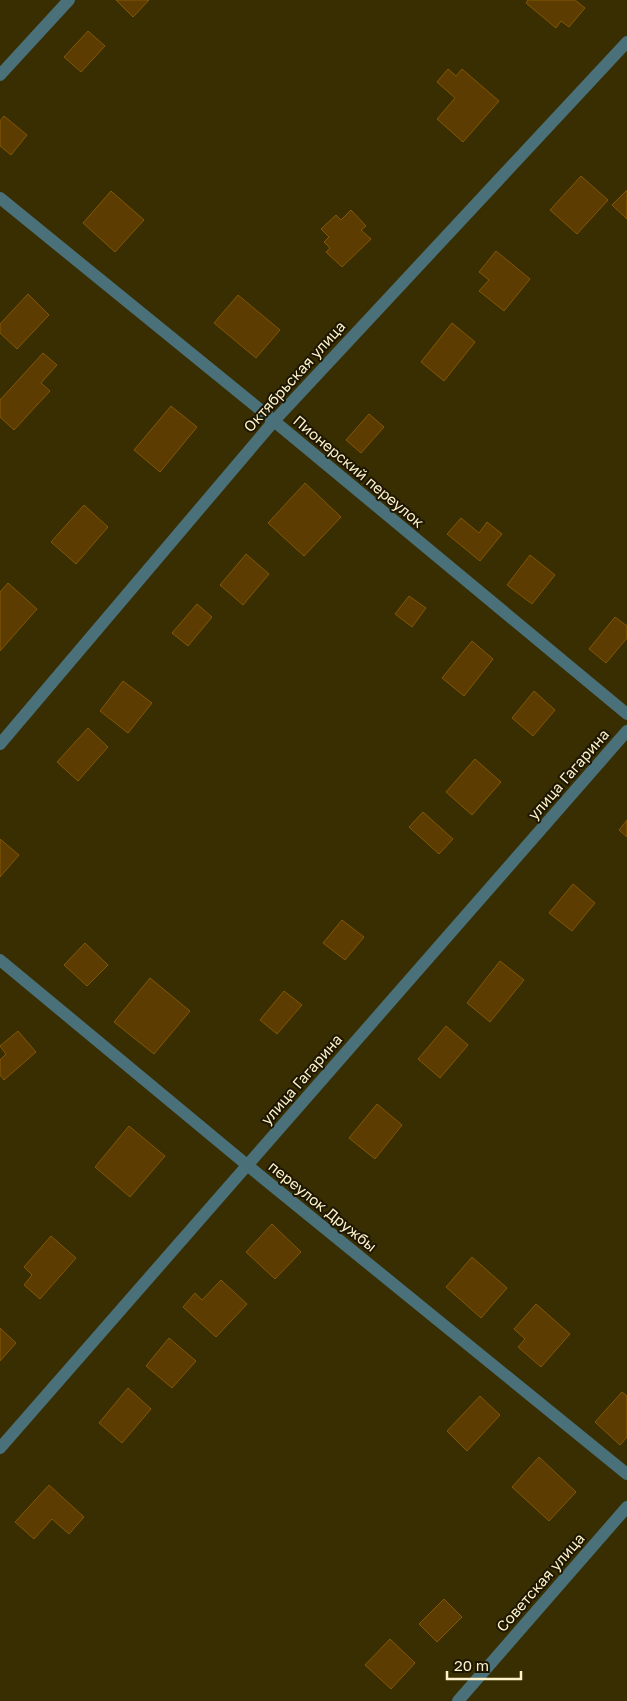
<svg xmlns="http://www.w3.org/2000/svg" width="627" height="1701" viewBox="0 0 627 1701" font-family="'Golos Text',sans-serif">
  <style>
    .building { fill: #5d3c01; stroke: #835705 }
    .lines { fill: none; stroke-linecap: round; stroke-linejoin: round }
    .minor { stroke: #4a707a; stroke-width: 12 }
    .labels { text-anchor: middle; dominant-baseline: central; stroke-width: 4; stroke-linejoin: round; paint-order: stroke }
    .street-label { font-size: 15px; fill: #fdf2cc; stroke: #1d1600 }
  </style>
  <rect width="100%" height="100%" fill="#382e01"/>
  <!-- building -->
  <g class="building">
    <polygon points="116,0 149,0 133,17"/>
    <polygon points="528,0 575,0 585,8 569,27 561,21 556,28 526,3"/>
    <polygon points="88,31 105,46 81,72 64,57"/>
    <polygon points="448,69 456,76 462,69 499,101 463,142 437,119 455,98 437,82"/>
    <polygon points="4,116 27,135 11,155 0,146 0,121"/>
    <polygon points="581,176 608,200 577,234 550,210"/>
    <polygon points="627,190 627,219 612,205"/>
    <polygon points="111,191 144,220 115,252 83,223"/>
    <polygon points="351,210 366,226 361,230 371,239 342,267 326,252 330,248 324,242 329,237 321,229 336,215 341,220"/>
    <polygon points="496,251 530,279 504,311 479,291 489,280 479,272"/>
    <polygon points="28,294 49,315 17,349 0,333 0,324"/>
    <polygon points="238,295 280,330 256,358 214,323"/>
    <polygon points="452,323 475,342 444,381 421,362"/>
    <polygon points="43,353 57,365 41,383 50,391 14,430 0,417 0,400"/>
    <polygon points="171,406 197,427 160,472 134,450"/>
    <polygon points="369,414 384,427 361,453 346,440"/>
    <polygon points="305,483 341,517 304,556 268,523"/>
    <polygon points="84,505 108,527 76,564 51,542"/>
    <polygon points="461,518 479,533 487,522 502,534 480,561 447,534"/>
    <polygon points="246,554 269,574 243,605 220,585"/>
    <polygon points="530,555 555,575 532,604 507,585"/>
    <polygon points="8,583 37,609 0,651 0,592"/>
    <polygon points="409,596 426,608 412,627 395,614"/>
    <polygon points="197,604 212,617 188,646 172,633"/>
    <polygon points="615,617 627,626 627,638 606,663 589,649"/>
    <polygon points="472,641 493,659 464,696 442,678"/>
    <polygon points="123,681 152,703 128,733 100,711"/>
    <polygon points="534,691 555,710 533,736 512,718"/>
    <polygon points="88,728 108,747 78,781 57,762"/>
    <polygon points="475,759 501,782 472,815 446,792"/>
    <polygon points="423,812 453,839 439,854 409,827"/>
    <polygon points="627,820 627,837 619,830"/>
    <polygon points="0,839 19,855 0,877"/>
    <polygon points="573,884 595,903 572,931 549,913"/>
    <polygon points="342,920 364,937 345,960 323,943"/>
    <polygon points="85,943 108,965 87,986 64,965"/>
    <polygon points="500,961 524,980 490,1022 467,1003"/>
    <polygon points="150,978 190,1011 154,1054 114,1022"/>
    <polygon points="284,991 302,1005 277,1034 260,1020"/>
    <polygon points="446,1026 468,1045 440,1078 418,1059"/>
    <polygon points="18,1031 36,1052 4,1080 0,1075 0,1060 6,1054 0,1046"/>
    <polygon points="377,1104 402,1125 375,1159 349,1138"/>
    <polygon points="129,1126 165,1156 130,1197 95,1167"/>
    <polygon points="272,1224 301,1252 275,1279 246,1252"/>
    <polygon points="51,1236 76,1258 40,1299 24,1285 32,1275 24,1267"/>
    <polygon points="472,1257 507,1288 481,1318 446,1287"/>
    <polygon points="221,1280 247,1304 216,1337 183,1307 195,1293 202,1300"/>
    <polygon points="536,1304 570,1334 541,1367 518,1347 525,1339 514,1329"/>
    <polygon points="0,1328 16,1343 0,1361"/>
    <polygon points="169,1338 196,1361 172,1388 146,1366"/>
    <polygon points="128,1388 151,1409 122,1443 99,1423"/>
    <polygon points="622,1392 627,1396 627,1437 620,1445 595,1422"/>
    <polygon points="480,1396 500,1415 467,1451 447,1431"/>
    <polygon points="539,1457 576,1492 549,1521 512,1487"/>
    <polygon points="49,1485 84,1517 69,1534 52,1519 34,1539 15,1522"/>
    <polygon points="444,1599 462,1617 437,1642 419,1624"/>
    <polygon points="390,1639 415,1663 391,1689 365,1665"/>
  </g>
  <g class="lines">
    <!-- minor -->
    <g class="minor">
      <polyline points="0,75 69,0"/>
      <polyline points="0,198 274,421 627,714"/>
      <polyline points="0,744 274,421 627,42"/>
      <polyline points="0,960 247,1165 627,1474"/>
      <polyline points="0,1448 627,731"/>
      <polyline points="458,1701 627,1507"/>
    </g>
  </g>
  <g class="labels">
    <!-- street labels -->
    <g class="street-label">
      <text transform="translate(294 376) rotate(-48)">Октябрьская улица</text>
      <text transform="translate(359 471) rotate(40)">Пионерский переулок</text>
      <text transform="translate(568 774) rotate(-49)">улица Гагарина</text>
      <text transform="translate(301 1079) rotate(-49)">улица Гагарина</text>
      <text transform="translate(323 1206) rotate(39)">переулок Дружбы</text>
      <text transform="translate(540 1582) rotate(-49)">Советская улица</text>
    </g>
  </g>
  <!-- scale -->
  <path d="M447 1671v8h74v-8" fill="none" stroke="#fdf2cc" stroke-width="2.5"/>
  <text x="454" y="1671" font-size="15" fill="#fdf2cc" stroke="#1d1600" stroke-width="4" paint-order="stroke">20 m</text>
</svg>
